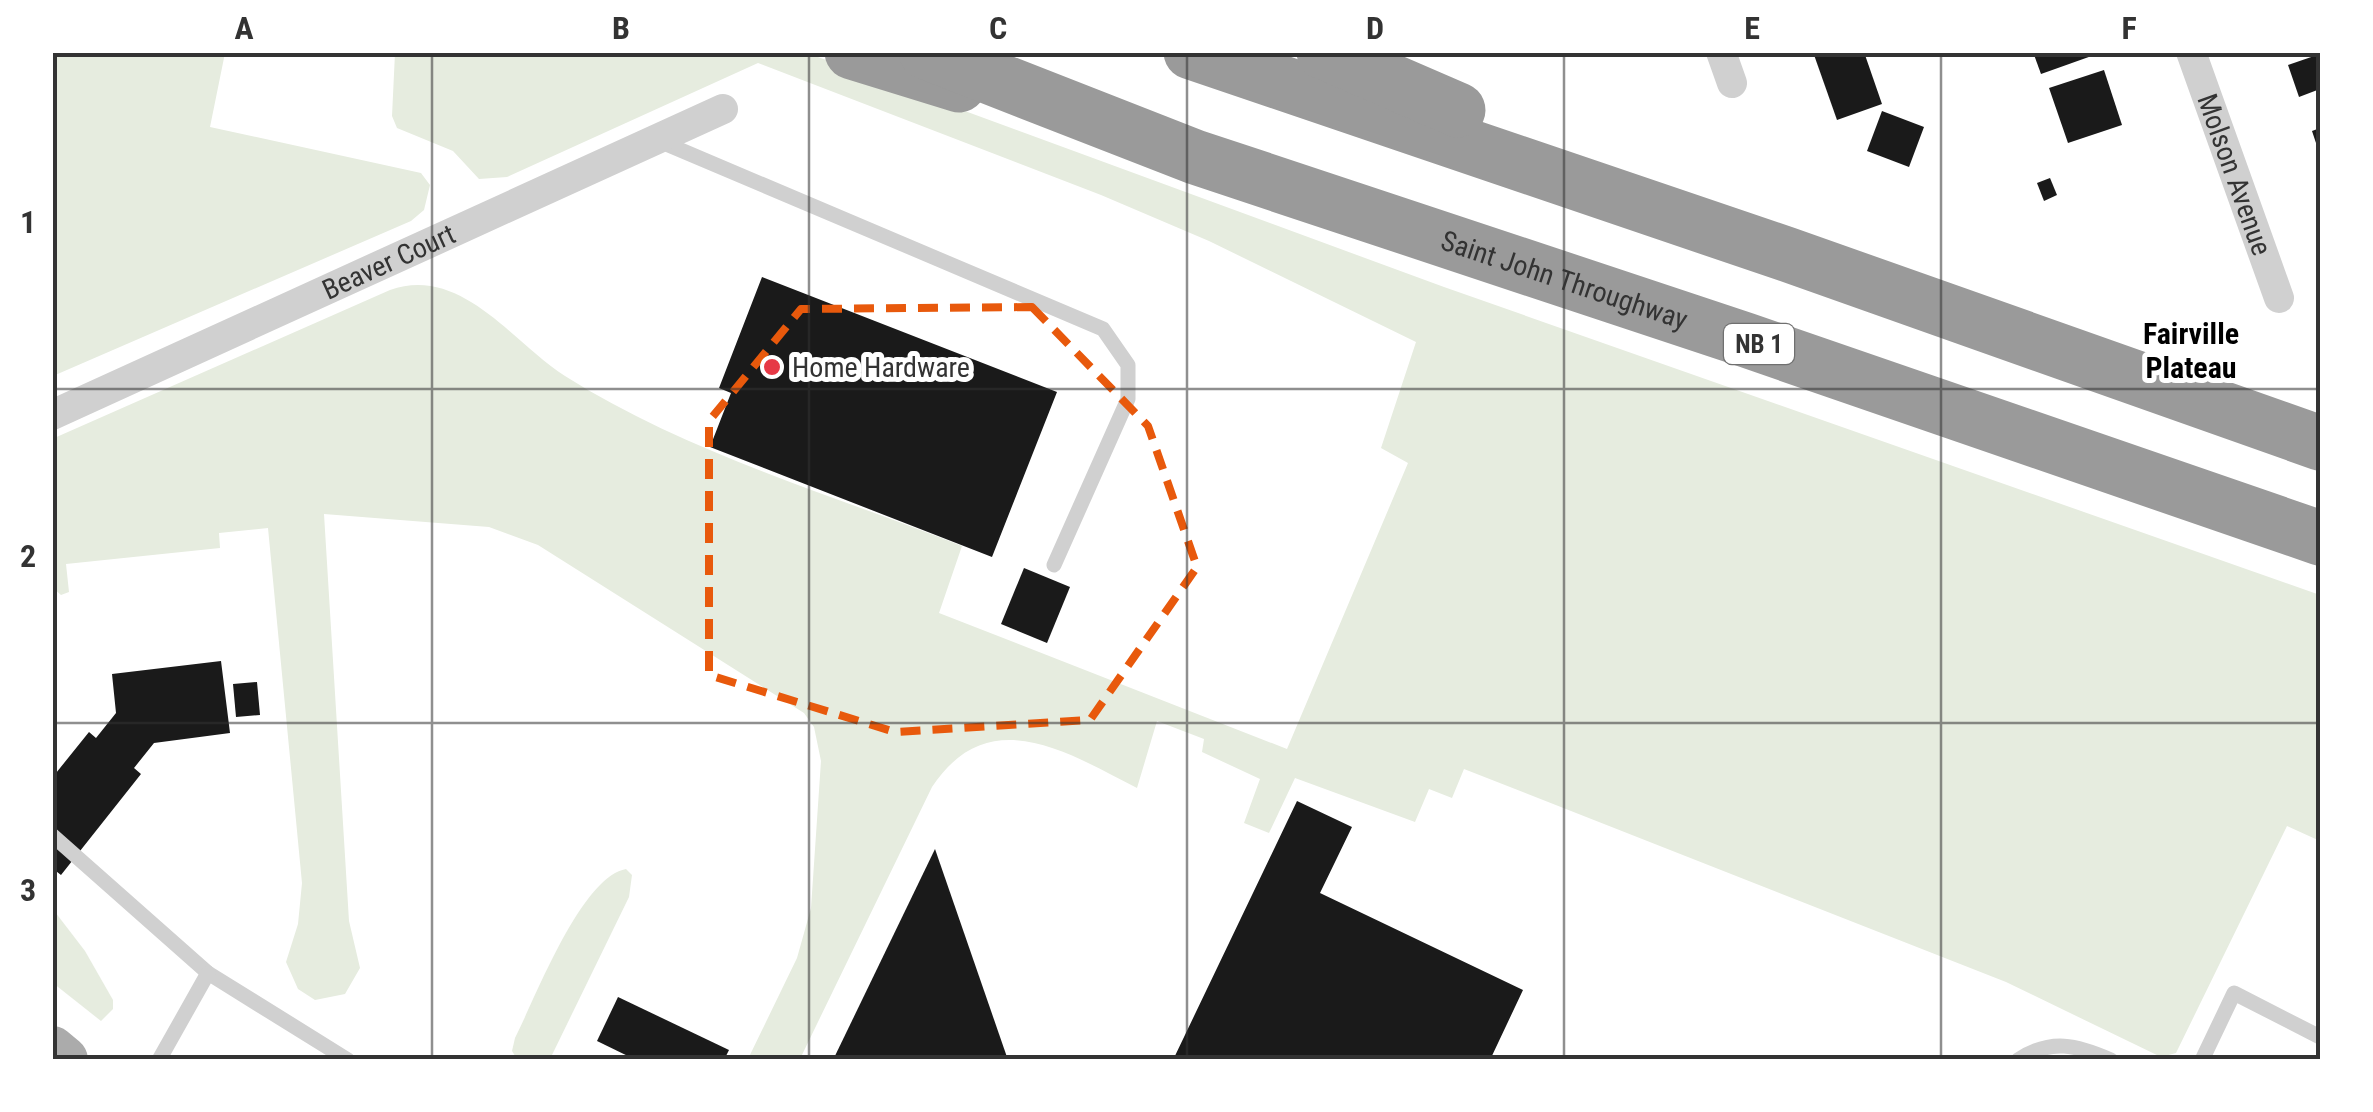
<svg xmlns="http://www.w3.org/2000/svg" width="2373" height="1112" viewBox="0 0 2373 1112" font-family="'Roboto Condensed',sans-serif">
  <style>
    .green { fill: #e6ecdf }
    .building { fill: #1a1a1a }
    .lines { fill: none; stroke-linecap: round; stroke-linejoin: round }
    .service { stroke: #d0d0d0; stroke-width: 15 }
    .minor { stroke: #d0d0d0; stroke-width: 30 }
    .primary { stroke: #ababab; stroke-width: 48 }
    .motorway { stroke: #9a9a9a; stroke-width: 55 }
    .marked { fill: none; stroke: #e8590c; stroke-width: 8; stroke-dasharray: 20 12; stroke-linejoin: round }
    .grid { fill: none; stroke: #333; stroke-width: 2.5; stroke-opacity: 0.55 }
    .poi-dot { fill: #e63946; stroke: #fff; stroke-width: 4 }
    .labels { text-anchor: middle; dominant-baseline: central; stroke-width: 10; stroke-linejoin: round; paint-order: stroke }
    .shield { fill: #fff; stroke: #707070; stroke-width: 2.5 }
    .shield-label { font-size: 25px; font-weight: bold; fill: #333 }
    .street-label { font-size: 28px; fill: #333; stroke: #fff }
    .poi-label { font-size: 28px; fill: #333; stroke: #fff; text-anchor: start }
    .neighbourhood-label { font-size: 30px; font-weight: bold; fill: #000; stroke: #fff }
    .neatline { fill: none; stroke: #333; stroke-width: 4 }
    .grid-label { font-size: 32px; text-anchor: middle; font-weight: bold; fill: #333 }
  </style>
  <rect width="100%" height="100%" fill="#fff"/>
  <!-- green -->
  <g class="green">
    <polygon points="53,52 225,53 210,127 421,173 430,185 424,210 411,221 53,376"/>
    <path d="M395,53h412l637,234 876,308v246l-33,-15 -111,227 -15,4 -155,-75 -542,-213 -12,29 -23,-9 -14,33 -120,-44 -26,55 -25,-10 16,-44 -58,-27 2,-13 -47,-18 -20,67c-69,-35 -148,-87 -205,-1l-132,272h-52l49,-101 14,-50 10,-147 -7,-34 -10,-14 -266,-168 -49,-18 -165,-13 25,407 11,47 -15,26 -30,6 -17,-11 -12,-27 12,-38 4,-41 -34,-355 -49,5 1,15 -154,16 3,28 -8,3 -8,-7 -1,-149 338,-149c71,-25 122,52 175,86 120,76 265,118 397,170l-23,67 348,136 121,-286 -27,-15 35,-106 -207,-101 -108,-46 -343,-132 -251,114 -28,2 -26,-28 -56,-23 -5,-12z"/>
    <path d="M626,869l6,6 -3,22 -78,160 -34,2 -5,-8 3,-13c20,-39 66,-161 111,-169z"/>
    <polygon points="52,908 85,951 113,1000 113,1009 101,1021 53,983"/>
  </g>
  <!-- building -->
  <g class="building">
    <polygon points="1813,52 1864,52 1882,104 1837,120"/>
    <polygon points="2033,52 2100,52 2100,53 2041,74"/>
    <polygon points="2320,54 2320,89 2299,97 2288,65"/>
    <polygon points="2104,70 2122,125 2068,143 2049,88"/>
    <polygon points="1882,111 1924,127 1909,167 1867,151"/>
    <polygon points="2320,128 2320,155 2312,131"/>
    <polygon points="2050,178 2057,195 2044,201 2037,183"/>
    <polygon points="762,277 1057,392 992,557 710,447 731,393 719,388"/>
    <polygon points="1024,568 1070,587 1047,643 1001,624"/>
    <polygon points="221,661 230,733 154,743 134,768 141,774 61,875 52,868 52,778 89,732 96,738 116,713 112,674"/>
    <polygon points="257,682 260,715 236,717 233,684"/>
    <polygon points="1297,801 1352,827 1320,893 1523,990 1490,1060 1173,1060"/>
    <polygon points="935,849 1008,1060 833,1060"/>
    <polygon points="618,997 729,1050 724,1060 636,1060 597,1041"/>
  </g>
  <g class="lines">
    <!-- service -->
    <g class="service">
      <polyline points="657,140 1103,329 1128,365 1128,399 1054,565"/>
      <polyline points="52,835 208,973 348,1060"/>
      <polyline points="159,1060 208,973"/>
      <path d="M2018,1060c33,-22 59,-15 93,0"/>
      <polyline points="2202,1060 2234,993 2320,1037"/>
    </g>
    <!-- minor -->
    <g class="minor">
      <polyline points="1721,52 1732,83"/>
      <path id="s1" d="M2191,52l88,246"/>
      <path id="s2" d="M52,415l671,-306"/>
    </g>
    <!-- primary -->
    <polyline class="primary" points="52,1050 64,1060"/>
    <!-- motorway -->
    <g class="motorway">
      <polyline points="852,52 959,85"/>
      <path id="s3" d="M926,52l269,105 551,183 574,198"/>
      <polyline points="1191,52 1786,254 2320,443"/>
      <polyline points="1324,52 1458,110"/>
    </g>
  </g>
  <!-- marked area -->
  <path class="marked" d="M1032,307l116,119 49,141 -107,153 -195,12 -186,-57v-254l92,-112z"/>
  <!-- grid -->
  <path class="grid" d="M432,52v1008M809,52v1008M1187,52v1008M1564,52v1008M1941,52v1008M52,389h2268M52,723h2268"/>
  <!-- markers -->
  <circle class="poi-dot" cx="772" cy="367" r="10"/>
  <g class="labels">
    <!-- shield labels -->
    <rect class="shield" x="1724" y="324" width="70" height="40" rx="8"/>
    <g class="shield-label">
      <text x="1759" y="344">NB 1</text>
    </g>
    <!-- street labels -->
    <g class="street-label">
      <text stroke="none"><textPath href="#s1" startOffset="130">Molson Avenue</textPath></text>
      <text stroke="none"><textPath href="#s2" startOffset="370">Beaver Court</textPath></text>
      <text stroke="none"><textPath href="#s3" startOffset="678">Saint John Throughway</textPath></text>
    </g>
    <!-- poi labels -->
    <g class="poi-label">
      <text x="792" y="367">Home Hardware</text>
    </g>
    <!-- neighbourhood labels -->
    <g class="neighbourhood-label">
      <text x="2191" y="333">Fairville<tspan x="2191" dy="34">Plateau</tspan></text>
    </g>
  </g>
  <!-- border -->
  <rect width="2373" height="1112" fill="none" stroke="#ffffff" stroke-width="110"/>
  <rect x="55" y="55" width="2263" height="1002" class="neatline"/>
  <g class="grid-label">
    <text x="244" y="39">A</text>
    <text x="621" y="39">B</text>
    <text x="998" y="39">C</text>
    <text x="1375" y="39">D</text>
    <text x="1752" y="39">E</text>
    <text x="2129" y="39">F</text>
    <text x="28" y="233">1</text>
    <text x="28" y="567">2</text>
    <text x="28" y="901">3</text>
  </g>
</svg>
